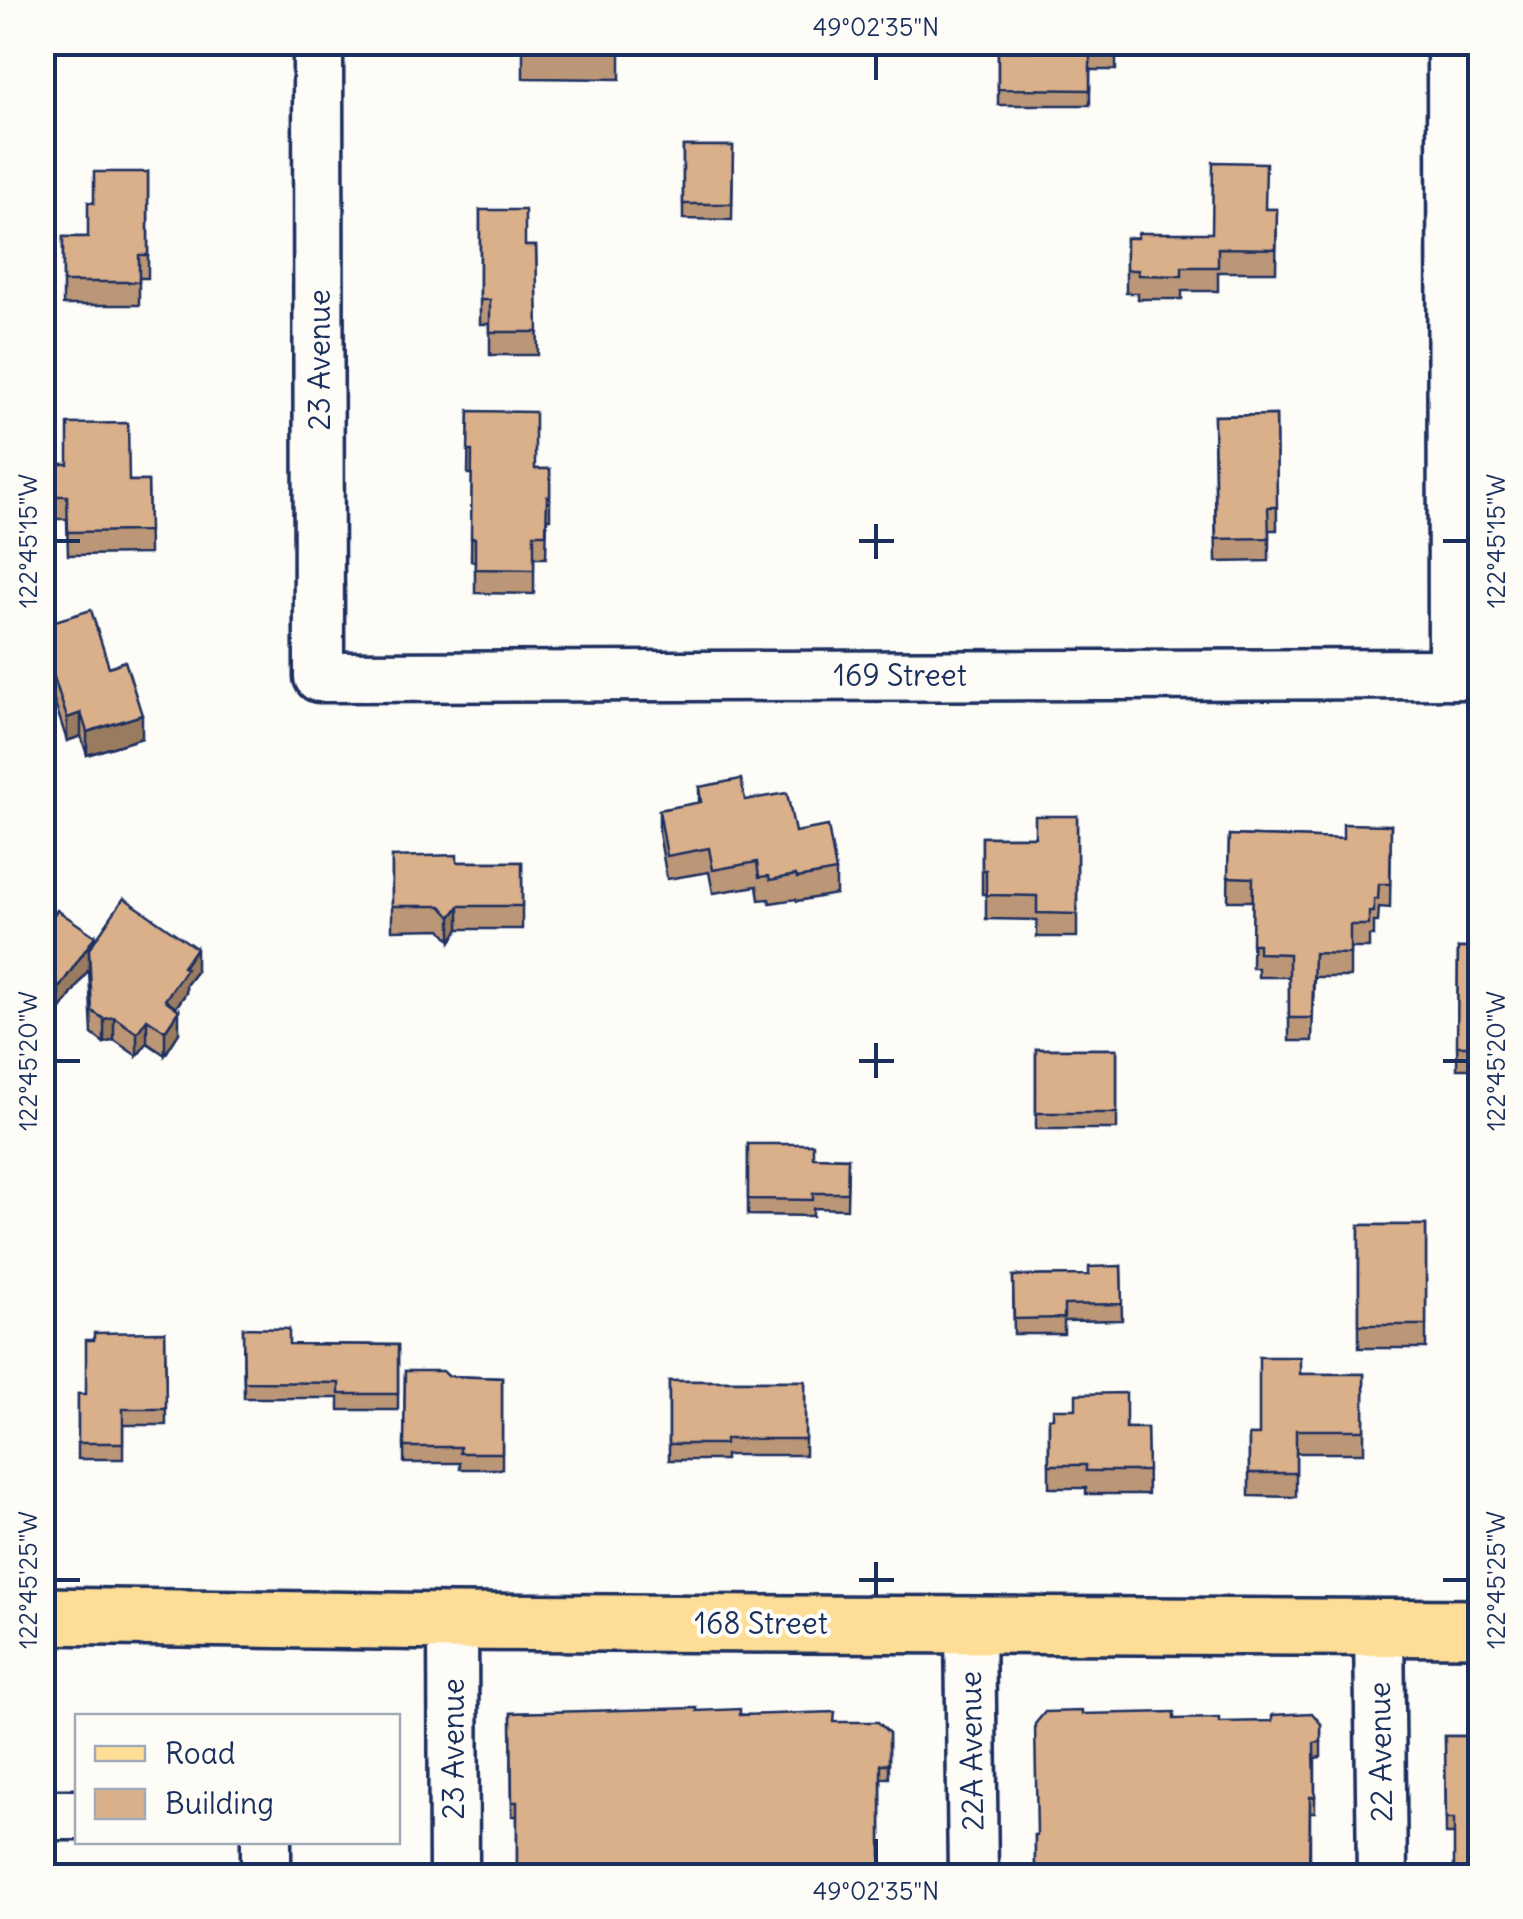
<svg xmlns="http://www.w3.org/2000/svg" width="1523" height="1919" viewBox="0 0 1523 1919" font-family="Delius,sans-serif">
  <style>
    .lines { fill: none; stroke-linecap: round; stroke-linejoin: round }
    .minor-casing { stroke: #1b2f5e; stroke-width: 55 }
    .major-casing { stroke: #1b2f5e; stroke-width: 62 }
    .minor { stroke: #fdfcf7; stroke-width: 48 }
    .major { stroke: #fede96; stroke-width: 55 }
    .wall { fill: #bb9778; stroke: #1b2f5e; stroke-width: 2.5 }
    .shaded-wall { fill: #997b61; stroke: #1b2f5e; stroke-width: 2.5 }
    .building { fill: #dab08b; stroke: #1b2f5e; stroke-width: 2.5 }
    .ticks { fill: none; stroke: #1b2f5e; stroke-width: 4 }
    .labels { text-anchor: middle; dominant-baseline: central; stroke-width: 8; stroke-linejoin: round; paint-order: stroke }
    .street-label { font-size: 30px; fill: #1b2f5e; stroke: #fdfcf7 }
    .neatline { fill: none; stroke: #1b2f5e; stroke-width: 4 }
    .ticks-label { font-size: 25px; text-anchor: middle; fill: #1b2f5e }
  </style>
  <rect width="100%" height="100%" fill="#fdfcf7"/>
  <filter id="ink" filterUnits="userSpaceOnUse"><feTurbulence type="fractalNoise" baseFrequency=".01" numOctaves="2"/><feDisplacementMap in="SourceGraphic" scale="20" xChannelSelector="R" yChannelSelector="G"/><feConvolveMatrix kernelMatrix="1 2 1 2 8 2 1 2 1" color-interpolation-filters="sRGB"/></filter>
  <g filter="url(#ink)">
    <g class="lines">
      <!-- minor casing -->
      <g class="minor-casing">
        <g id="minor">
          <polyline points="318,42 319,677 1480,674"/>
          <polyline points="1452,42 1453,674"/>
          <polyline points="453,1622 454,1876"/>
          <polyline points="970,1625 973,1876"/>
          <polyline points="1379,1627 1382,1876"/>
          <polyline points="42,1815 78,1815"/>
          <polyline points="266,1876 266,1842"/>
        </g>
      </g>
      <!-- major casing -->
      <g class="major-casing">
        <polyline id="major" points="42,1616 453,1622 1480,1628"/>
      </g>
      <!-- minor -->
      <use href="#minor" class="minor"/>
      <!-- major -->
      <use href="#major" class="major"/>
    </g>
    <!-- wall -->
    <g class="wall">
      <polygon points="523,42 620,42 620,79 523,78"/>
      <polygon points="1116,42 1116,70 1090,70 1090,105 998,105 998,51 1044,51"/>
      <polygon points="683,146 733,146 732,220 683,219"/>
      <polygon points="148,172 148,278 139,278 139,305 63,305 63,237 88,237 94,203"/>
      <polygon points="1265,209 1277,209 1276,272 1218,272 1218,291 1182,291 1182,299 1138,299 1138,293 1126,293 1126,238 1212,233"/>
      <polygon points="480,210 525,246 536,246 538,355 490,355 490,324 480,324"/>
      <polygon points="469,411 535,469 550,469 550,519 547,519 546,558 534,558 534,594 475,593 475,561 471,561 472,474 468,474"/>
      <polygon points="1276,415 1277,530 1269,530 1269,561 1216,562 1214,416"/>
      <polygon points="53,464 68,464 129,481 148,481 149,554 68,555 67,519 53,519"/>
      <polygon points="42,625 109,667 142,738 87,755 81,736 67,741 42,663"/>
      <polygon points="699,787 745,800 795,832 836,871 836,894 797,901 796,899 770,903 769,899 759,900 757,886 713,893 709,872 667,879 659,833 659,810 699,803"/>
      <polygon points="1077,816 1077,937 1037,937 1037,920 986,919 986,894 982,894 982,837 1035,837"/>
      <polygon points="1391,825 1390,908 1379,907 1378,922 1374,922 1374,936 1369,936 1369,948 1350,948 1350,977 1314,977 1312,1041 1289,1041 1289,977 1258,977 1258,968 1252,968 1253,901 1228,901 1229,835 1343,839"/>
      <polygon points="392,857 457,862 522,862 522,929 459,929 451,941 441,929 392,930"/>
      <polygon points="42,932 95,940 196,972 186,985 186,993 176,1007 179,1033 165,1055 147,1043 137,1056 114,1040 104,1043 92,1034 89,969 59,1012 42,1000"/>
      <polygon points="1458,948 1480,948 1480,1069 1457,1069"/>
      <rect x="1036" y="1049" width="81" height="80"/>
      <polygon points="748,1144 813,1157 848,1158 847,1209 813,1208 813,1216 748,1215"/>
      <rect x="1359" y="1225" width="67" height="123"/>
      <polygon points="1121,1266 1122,1320 1064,1321 1064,1334 1014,1334 1013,1276 1089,1275"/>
      <polygon points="243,1328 289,1344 398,1345 398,1410 339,1410 339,1398 244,1398"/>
      <polygon points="165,1332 166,1425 123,1425 123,1459 78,1459 78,1394 86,1394"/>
      <polygon points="405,1371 448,1376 502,1378 502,1469 460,1469 460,1463 404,1463"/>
      <polygon points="1300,1374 1364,1374 1364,1453 1296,1453 1296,1497 1249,1496 1249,1435 1259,1435"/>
      <polygon points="669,1381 805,1381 805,1455 725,1455 725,1460 669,1460"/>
      <polygon points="1049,1418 1126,1428 1147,1428 1148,1494 1086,1494 1086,1488 1049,1488"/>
      <polygon points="697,1711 834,1722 889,1733 889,1778 881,1778 881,1876 517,1876 517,1816 512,1816 511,1713"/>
      <polygon points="1082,1714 1219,1722 1321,1724 1321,1757 1315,1758 1315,1812 1310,1812 1310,1876 1035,1876 1035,1835 1037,1835"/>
      <polygon points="1445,1736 1480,1736 1454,1834 1446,1834"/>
    </g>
    <!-- shaded-wall -->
    <g class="shaded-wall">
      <polygon points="81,713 81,736 67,741 67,718"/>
      <polygon points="142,715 142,738 87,755 87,732"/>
      <polygon points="459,906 459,929 451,941 451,917"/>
      <polygon points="95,936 95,960 89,949 89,969 59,1012 59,988"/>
      <polygon points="196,948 196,972 186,985 186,993 165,1023 165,1000 183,967"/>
      <polygon points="179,1010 179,1033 165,1055 165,1031"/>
      <polygon points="114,1017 114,1040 104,1043 104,1019"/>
      <polygon points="147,1019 147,1043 137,1056 137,1033"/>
    </g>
    <!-- building -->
    <g class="building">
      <rect x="523" y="42" width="97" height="6"/>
      <polygon points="1044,42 1116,42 1116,54 1090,54 1090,90 998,89 998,51 1044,51"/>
      <polygon points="683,146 733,146 732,204 683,204"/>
      <polygon points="1213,162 1266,163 1265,209 1277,209 1276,249 1218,248 1218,267 1182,267 1182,276 1138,275 1138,270 1126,270 1126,238 1138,238 1138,233 1212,233"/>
      <polygon points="94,172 148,172 148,255 139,255 139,282 63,282 63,237 88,237 88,202 94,203"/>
      <polygon points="480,210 525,210 525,246 536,246 538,332 490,332 490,300 480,300"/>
      <polygon points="469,411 535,412 535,469 550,469 550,496 547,496 546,534 534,534 534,570 475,569 475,538 471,538 472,451 468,451"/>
      <polygon points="1276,415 1277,507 1268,507 1269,538 1216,539 1214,416"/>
      <polygon points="128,423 129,481 148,481 149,531 68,532 67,496 53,496 53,464 68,464 68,424"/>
      <polygon points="91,610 109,667 125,661 142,715 87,732 81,713 67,718 42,640 42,625"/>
      <polygon points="741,779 745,800 787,793 795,832 828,826 836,871 797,878 796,875 770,880 769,876 759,877 757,862 713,870 709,848 667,856 659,810 701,802 699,787"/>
      <polygon points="1035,816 1077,816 1077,914 1037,913 1037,896 986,895 986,870 982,870 982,837 1035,837"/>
      <polygon points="1343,824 1391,825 1390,884 1379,884 1378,899 1374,899 1374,912 1369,912 1369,925 1350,925 1350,954 1314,953 1312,1018 1289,1018 1289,954 1258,953 1258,944 1252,944 1253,878 1228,877 1229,835 1343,839"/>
      <polygon points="457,855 457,862 522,862 522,906 459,906 451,917 441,906 392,906 392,857"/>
      <polygon points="124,898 196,948 183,967 186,969 165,1000 179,1010 165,1031 147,1019 137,1033 114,1017 104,1019 92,1011 89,949"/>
      <polygon points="57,910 95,936 59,988 42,977 42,932"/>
      <polygon points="1458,948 1480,948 1480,1046 1457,1046"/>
      <rect x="1036" y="1049" width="81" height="64"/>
      <polygon points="748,1144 813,1144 813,1157 848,1158 847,1193 813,1193 813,1200 748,1199"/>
      <rect x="1359" y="1225" width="67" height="100"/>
      <polygon points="1121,1266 1122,1304 1064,1305 1064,1318 1014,1319 1013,1276 1089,1275 1089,1267"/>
      <polygon points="243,1328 289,1329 289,1344 398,1345 398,1394 339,1394 339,1383 244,1382"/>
      <polygon points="165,1332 166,1409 123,1409 123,1443 78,1443 78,1394 86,1394 86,1340 94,1340 94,1333"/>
      <polygon points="1259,1357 1300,1357 1300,1374 1364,1374 1364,1430 1296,1430 1296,1473 1249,1473 1249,1435 1259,1435"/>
      <polygon points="405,1371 443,1371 448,1376 502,1378 502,1453 460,1453 460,1447 404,1447"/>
      <polygon points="669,1381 805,1381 805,1439 725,1439 725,1444 669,1444"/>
      <polygon points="1126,1393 1126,1428 1147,1428 1148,1471 1086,1471 1086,1465 1049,1465 1049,1418 1053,1418 1053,1409 1076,1409 1076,1394"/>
      <polygon points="697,1708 697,1711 740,1709 740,1715 835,1712 834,1722 878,1722 889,1733 889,1764 881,1764 881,1876 788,1876 788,1873 614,1871 614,1876 571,1876 571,1868 517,1868 517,1802 512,1802 511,1713"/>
      <polygon points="1082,1711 1082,1714 1174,1712 1174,1719 1219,1718 1219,1722 1272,1721 1272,1715 1312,1713 1321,1724 1321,1742 1314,1743 1315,1797 1310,1797 1309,1876 1218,1876 1218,1867 1160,1868 1160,1876 1054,1876 1054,1871 1035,1871 1035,1835 1037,1835 1035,1724 1045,1712"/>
      <polygon points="1445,1736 1480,1736 1480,1876 1454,1876 1454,1819 1446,1819"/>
    </g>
  </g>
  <!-- ticks -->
  <path class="ticks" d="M876,55v25M876,524v35M55,541h25M859,541h35M1443,541h25M876,1043v35M55,1061h25M859,1061h35M1443,1061h25M876,1562v35M55,1580h25M859,1580h35M1443,1580h25M876,1839v25"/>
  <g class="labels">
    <!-- street labels -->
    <g class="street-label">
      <text transform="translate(319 360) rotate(-90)">23 Avenue</text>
      <text x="900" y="675">169 Street</text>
      <text x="761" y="1623">168 Street</text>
      <text transform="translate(453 1749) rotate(-90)">23 Avenue</text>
      <text transform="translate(971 1751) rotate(-91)">22A Avenue</text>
      <text transform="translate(1380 1752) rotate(-91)">22 Avenue</text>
    </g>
  </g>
  <!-- margin -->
  <rect width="1523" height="1919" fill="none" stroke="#fdfcf7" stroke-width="110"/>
  <!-- legend -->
  <rect x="75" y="1714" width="325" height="130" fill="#fdfcf7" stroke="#a3aaba" stroke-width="2.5"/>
  <rect x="95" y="1746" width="50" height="15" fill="#fede96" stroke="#a3aaba" stroke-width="2.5"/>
  <text x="165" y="1764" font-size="30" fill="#1b2f5e">Road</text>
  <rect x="95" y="1789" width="50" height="30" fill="#dab08b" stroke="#a3aaba" stroke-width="2.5"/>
  <text x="165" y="1814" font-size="30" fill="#1b2f5e">Building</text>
  <rect x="55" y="55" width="1413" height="1809" class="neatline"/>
  <g class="ticks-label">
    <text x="876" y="36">49°02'35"N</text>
    <text transform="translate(1496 541) rotate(-90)" y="9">122°45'15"W</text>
    <text transform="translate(28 541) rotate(-90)" y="9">122°45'15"W</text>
    <text transform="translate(1496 1061) rotate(-90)" y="9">122°45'20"W</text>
    <text transform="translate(28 1061) rotate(-90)" y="9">122°45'20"W</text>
    <text transform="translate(1496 1580) rotate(-90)" y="9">122°45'25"W</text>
    <text transform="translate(28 1580) rotate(-90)" y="9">122°45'25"W</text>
    <text x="876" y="1900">49°02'35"N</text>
  </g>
</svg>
